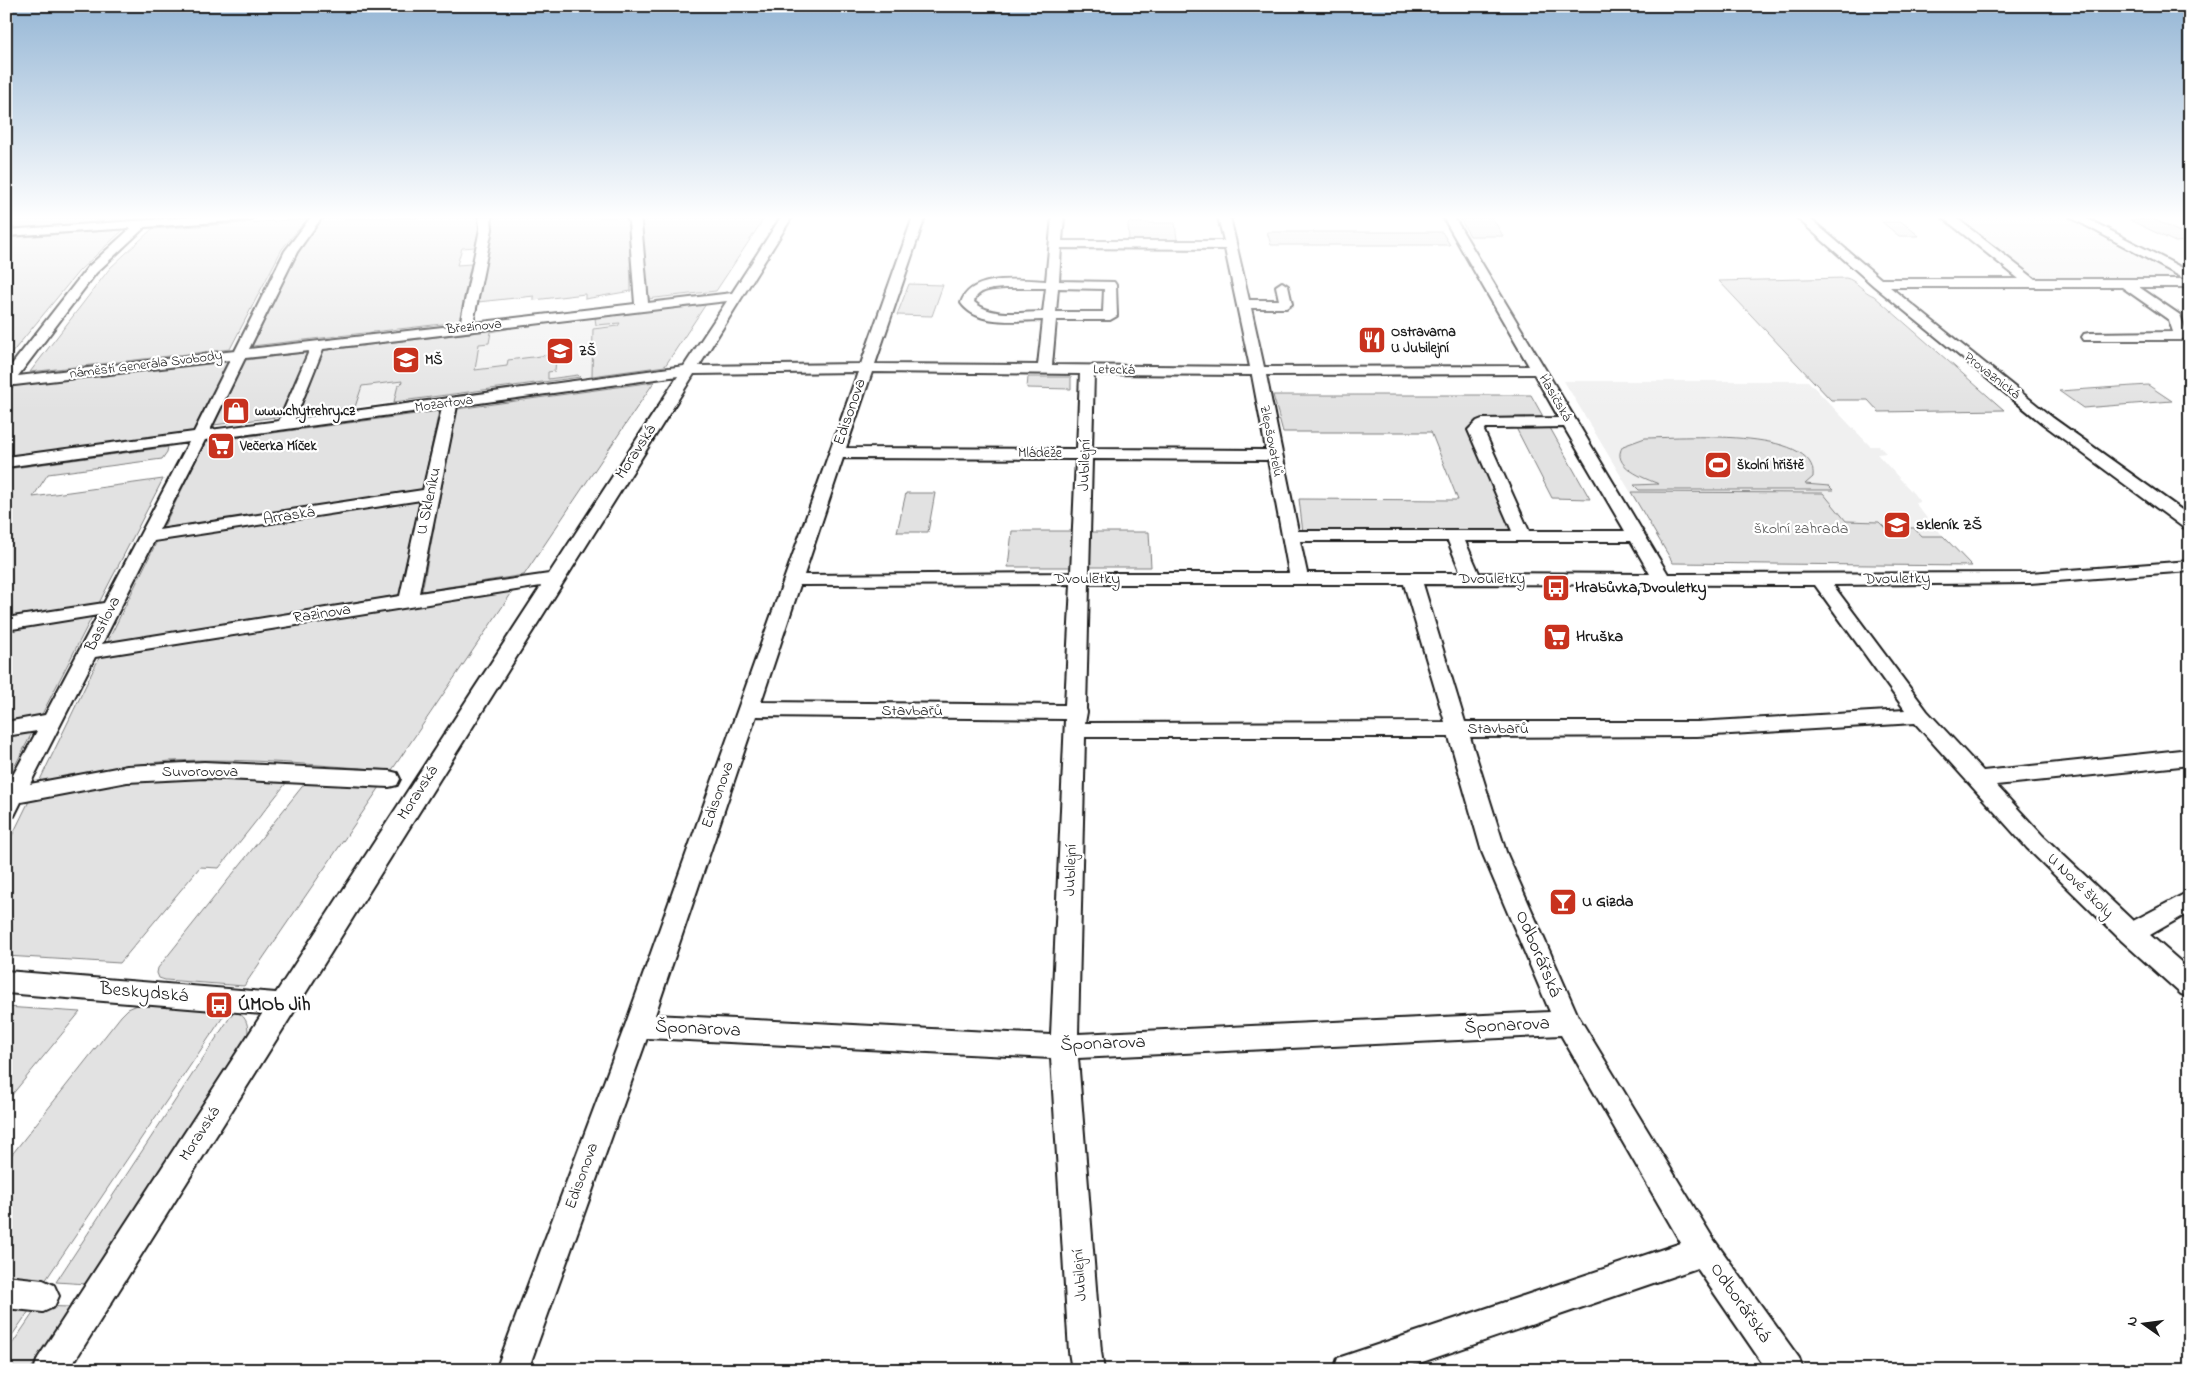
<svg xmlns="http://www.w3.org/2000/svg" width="2196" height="1376" viewBox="0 0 2196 1376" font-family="'Indie Flower',sans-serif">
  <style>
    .built { fill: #f0f0f0 }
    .green { fill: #e2e2e2; stroke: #7f7f7f }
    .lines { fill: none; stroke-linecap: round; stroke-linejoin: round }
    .street-casing { stroke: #1c1c1c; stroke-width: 4 }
    .street { fill: #fff; fill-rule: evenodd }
    .labels { text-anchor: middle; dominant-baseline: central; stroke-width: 4.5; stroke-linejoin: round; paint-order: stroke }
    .far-street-label { font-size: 14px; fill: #1c1c1c; stroke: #fff }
    .far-poi-label { font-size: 14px; font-weight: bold; fill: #1c1c1c; stroke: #fff; text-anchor: start }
    .street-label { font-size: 16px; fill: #1c1c1c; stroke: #fff }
    .poi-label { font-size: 16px; font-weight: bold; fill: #1c1c1c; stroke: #fff; text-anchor: start }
    .park-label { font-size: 16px; fill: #575757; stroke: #fff }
    .near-street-label { font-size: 19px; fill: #1c1c1c; stroke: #fff }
    .near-poi-label { font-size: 19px; font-weight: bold; fill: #1c1c1c; stroke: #fff; text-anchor: start }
  </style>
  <rect width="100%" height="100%" fill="#fff"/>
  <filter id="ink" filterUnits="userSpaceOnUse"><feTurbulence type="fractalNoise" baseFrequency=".02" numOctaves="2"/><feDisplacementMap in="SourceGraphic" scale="10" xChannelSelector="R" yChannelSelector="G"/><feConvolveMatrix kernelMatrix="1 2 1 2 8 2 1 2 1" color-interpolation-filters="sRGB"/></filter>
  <g filter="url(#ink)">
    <!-- built -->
    <g class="built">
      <polygon points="1947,217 2075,217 2190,277 2190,283 2032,283"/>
      <polygon points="706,304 665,366 355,407 375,344"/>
      <polygon points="1564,381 1808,381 1870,446 1879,446 1886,453 1877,454 1913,493 1920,502 1915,503 1930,522 1972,566 1673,563"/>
    </g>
    <!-- green -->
    <g class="green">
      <polygon points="6,217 138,217 132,222 6,230"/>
      <polygon points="479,217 479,227 475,247 462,248 457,265 471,264 459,322 252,346 300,249 324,218"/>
      <polygon points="492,217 627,217 629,227 631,291 585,299 585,294 534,300 534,296 478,302 493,224"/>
      <polygon points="641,217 765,217 716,291 647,299"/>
      <polygon points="1459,217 1492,217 1503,236 1470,236"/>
      <polygon points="307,219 282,249 230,349 30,372 110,268 152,229"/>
      <polygon points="2153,219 2190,237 2190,241 2175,242 2130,220"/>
      <polygon points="1882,222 1902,222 1919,236 1899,236"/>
      <polygon points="1128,223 1175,223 1177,240 1129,240"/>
      <polygon points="123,230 79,271 6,360 6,238"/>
      <polygon points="1267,232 1442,232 1450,245 1271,245"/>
      <path d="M1846,278c10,2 17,14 28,18l130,114 -125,2 -11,-12h-37l-112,-119z"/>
      <polygon points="909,284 943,285 932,316 897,315"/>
      <polygon points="706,304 665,366 592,376 593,329 618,326 620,323 596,325 595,318"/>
      <polygon points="512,328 491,332 489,343 479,344 475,370 507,366 508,360 549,355 549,358 556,357 555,371 548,372 548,379 578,375 580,377 394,402 398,385 401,384 402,381 362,386 355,407 293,415 319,351"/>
      <polygon points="311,352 285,416 214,425 246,360"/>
      <polygon points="239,355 199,437 6,462 6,382"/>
      <polygon points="1028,377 1071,377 1071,389 1027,388"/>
      <polygon points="654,382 524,575 422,591 457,409"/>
      <polygon points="2148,385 2172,401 2083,408 2059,391"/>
      <polygon points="1273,395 1531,395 1545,420 1476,422 1470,429 1516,533 1303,533 1299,499 1458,500 1431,432 1283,432"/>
      <polygon points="439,411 422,491 163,528 205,442"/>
      <polygon points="1515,426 1549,426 1590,499 1552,498"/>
      <path d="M1645,438c30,0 174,-12 168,39l-8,7 24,2 4,4h-194l-5,-5 25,-1c-13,-5 -50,-18 -36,-38z"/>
      <polygon points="168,447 167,452 162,459 48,474 33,497 163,479 99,603 6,617 6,469"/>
      <polygon points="1631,492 1823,493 1846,521 1879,522 1885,528 1914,528 1921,536 1943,536 1972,566 1673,563"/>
      <polygon points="906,493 935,493 928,532 897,532"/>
      <polygon points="420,500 399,595 107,643 158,539"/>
      <polygon points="1012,531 1072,531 1071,567 1008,567"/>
      <polygon points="1091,532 1149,532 1151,567 1090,567"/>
      <path d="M515,588l-123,182c-73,-4 -148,-13 -221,-9 -45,3 -89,13 -132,21l61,-126z"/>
      <polygon points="93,615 41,716 6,722 6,629"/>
      <polygon points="33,731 6,783 6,736"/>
      <polygon points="170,778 287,782 219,868 200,867 120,963 6,956 6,848 30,799 132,781"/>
      <polygon points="305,783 380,787 244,986 165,980 159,978 157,973 158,968"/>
      <polygon points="142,1003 229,1008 43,1284 6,1281 6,1162 121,1016 128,1009"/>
      <polygon points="6,1007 80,1012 6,1102"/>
      <path d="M234,1011c11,4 14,11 14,22l-161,251 -31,-2z"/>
      <polygon points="38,1306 70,1307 30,1370 6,1370 6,1353"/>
      <polygon points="6,1310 29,1311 6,1344"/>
    </g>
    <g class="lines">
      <!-- street casing -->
      <g class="street-casing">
        <g id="street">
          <path d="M191,217h63l-5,3 -104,7 -49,46 -78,103 217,-25 50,-100 26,-34h11l-25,35 -48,97 211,-24 20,-96 -1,-12h12l1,12 -19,94 162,-19 -6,-82 -2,-5h11l3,5 7,81 84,-10 49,-76h11l-93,149 162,-2 52,-147h12l-50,147 163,1 5,-45c-26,0 -65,7 -82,-17 9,-30 60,-23 85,-22l6,-64h12l-2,24h162l-6,-24h12l19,83h30l-3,-14 6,-4 6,4 4,18 -6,4h-35l13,59 265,-1 -86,-149h11l214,357 362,-1 160,-12v10l-160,12 -197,2 94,126 56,60 207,-22v16l-194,20 47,51 90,85 57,-30v21l-40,23 40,35v27l-9,-3 -59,-53 -95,-93 -112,-125 -218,13 -227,1 36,115 72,164 136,224 85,118 4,12h-36l-70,-102 -298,102h-65l4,-12 12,-4 331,-111 -120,-208 -483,23 23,294 3,18h-32l-3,-18 -18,-294 -404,-20 -119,332h-32l129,-344 233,-654 -164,2 -625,996h-35l4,-12 224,-344 -256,-21v-22l270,22 265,-407 -446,71 -65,127 97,-18 77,-4 185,9 8,2 3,6 -3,6 -8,2 -185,-9 -77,4 -106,20 -7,14 -8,2v-30l31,-57 -31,5v-14l39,-7 53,-100 -92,15v-12l98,-15 85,-161 -183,25v-10l188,-25 36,-72 -224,26v-14l82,-105 43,-39 -125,8v-6zM1061,248l164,1 25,118 -198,-2 4,-45h54l7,-4 -1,-31 -2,-3 -55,-1zM1005,288h41l-3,24c-21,0 -52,6 -69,-10 3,-13 19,-13 31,-14zM1058,288l46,1 -1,23h-47zM727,301l-43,65 -389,53 28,-70zM309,351l-30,70 -69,9 35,-72zM872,372l208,2 -3,75 -231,-1zM1094,374l158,1 14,75 -174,-1zM1534,374l25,44 -77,1 -5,2 -9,9 44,101h-214l-32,-156zM678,376l-129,198 -130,19 38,-187zM442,408l-19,82 -264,40 46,-90zM1564,427l61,104h-96l-45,-100 2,-3h7zM843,458l233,1 -5,114 -267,2zM1092,459l176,1 21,113h-200zM421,500l-21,96 -298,48 52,-103zM1300,541h148l13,32h-154zM1465,541h166l19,33 -171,-1zM1071,584l-6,121 -304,-3 39,-117zM1089,584h315l41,138 -360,1 2,-11 -1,-3zM1423,584l392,1 90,125 -208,12h-232zM756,716l309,3 -14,316 -396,-20zM1085,737h364l33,115 68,160 -472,22z"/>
          <polygon points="1796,217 1808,217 1881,279 2019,279 1942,217 1955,217 2035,279 2185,279 2070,217 2084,217 2190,272 2190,287 2139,287 2180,315 2188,336 2181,340 2084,340 2082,337 2084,334 2089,333 2173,332 2169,320 2122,287 1890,287 2053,418 2190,516 2190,529 2184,528 2043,424 1874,286"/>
          <polygon points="6,1276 43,1280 54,1285 59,1296 54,1307 43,1312 6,1308"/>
        </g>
      </g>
      <!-- street -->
      <use href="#street" class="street"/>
    </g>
  </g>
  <!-- sky -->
  <linearGradient id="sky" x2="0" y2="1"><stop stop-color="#95b6d5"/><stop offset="0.53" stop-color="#fff"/><stop offset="1" stop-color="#fff" stop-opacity="0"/></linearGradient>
  <rect width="2196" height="410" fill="url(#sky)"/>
  <!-- icons -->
  <defs>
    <g id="restaurant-square" transform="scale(1.4375)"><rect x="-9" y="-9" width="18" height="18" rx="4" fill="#c8321e" stroke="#fff"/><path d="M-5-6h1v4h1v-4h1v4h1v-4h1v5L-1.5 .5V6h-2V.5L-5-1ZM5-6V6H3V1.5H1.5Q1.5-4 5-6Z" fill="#fff"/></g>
    <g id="school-square" transform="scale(1.4375)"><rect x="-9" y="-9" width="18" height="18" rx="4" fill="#c8321e" stroke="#fff"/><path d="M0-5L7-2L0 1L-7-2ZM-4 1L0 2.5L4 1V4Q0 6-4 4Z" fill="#fff"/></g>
    <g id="shop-square" transform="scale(1.4375)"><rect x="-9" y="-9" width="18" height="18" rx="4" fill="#c8321e" stroke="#fff"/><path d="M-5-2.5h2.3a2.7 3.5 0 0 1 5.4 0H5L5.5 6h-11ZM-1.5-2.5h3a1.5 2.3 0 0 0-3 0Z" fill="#fff"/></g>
    <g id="supermarket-square" transform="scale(1.4375)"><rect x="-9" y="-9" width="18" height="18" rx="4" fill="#c8321e" stroke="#fff"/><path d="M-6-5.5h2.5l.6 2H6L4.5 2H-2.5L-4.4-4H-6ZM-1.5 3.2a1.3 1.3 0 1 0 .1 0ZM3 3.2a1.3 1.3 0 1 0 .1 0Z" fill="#fff"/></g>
    <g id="stadium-square" transform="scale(1.4375)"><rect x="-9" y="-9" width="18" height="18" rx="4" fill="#c8321e" stroke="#fff"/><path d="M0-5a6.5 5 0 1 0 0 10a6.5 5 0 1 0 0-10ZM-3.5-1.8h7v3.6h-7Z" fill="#fff"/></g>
    <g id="bus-square" transform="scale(1.4375)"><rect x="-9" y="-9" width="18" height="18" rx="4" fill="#c8321e" stroke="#fff"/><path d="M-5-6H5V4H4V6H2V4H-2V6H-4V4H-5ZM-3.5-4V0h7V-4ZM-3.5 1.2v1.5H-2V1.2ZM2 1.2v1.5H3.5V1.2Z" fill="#fff"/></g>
    <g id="bar-square" transform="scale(1.4375)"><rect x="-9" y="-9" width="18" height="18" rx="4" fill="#c8321e" stroke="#fff"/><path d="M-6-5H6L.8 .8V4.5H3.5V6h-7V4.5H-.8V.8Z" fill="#fff"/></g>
  </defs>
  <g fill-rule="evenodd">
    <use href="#restaurant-square" x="1372" y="340"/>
    <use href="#school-square" x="560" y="351"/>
    <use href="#school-square" x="406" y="360"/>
    <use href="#shop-square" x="236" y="411"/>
    <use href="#supermarket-square" x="221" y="446"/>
    <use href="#stadium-square" x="1718" y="465"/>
    <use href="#school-square" x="1897" y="525"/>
    <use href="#bus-square" x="1556" y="588"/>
    <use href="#supermarket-square" x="1557" y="637"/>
    <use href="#bar-square" x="1563" y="902"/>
    <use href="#bus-square" x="219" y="1005"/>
  </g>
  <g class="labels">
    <!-- far-street labels -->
    <g class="far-street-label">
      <text transform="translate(474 327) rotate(-6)">Březinova</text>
      <text transform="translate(146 365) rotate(-7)">náměstí Generála Svobody</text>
      <text transform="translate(1114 370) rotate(1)">Letecká</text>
      <text transform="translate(1992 376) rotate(38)">Provaznická</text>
      <text transform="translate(1555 398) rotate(60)">Hasičská</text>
      <text transform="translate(444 404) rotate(-8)">Mozartova</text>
      <text transform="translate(1271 441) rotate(79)">Zlepšovatelů</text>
      <text x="1040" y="453">Mládeže</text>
    </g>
    <!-- far-poi labels -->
    <g class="far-poi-label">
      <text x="1391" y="332">Ostravarna<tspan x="1391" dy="16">U Jubilejní</tspan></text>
      <text x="579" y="351">ZŠ</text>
      <text x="425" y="360">MŠ</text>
      <text x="255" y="411">www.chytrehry.cz</text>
      <text x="240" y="446">Večerka Míček</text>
      <text x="1737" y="465">školní hřiště</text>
    </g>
    <!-- street labels -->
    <g class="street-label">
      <text transform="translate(850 412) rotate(-71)">Edisonova</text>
      <text transform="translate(636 452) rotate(-57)">Moravská</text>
      <text transform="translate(1085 465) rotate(-88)">Jubilejní</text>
      <text transform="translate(429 501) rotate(-78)">U Skleníku</text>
      <text transform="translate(289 516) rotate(-9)">Arraská</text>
      <text x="1087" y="579">Dvouletky</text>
      <text x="1492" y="579">Dvouletky</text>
      <text transform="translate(1897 579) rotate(-1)">Dvouletky</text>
      <text transform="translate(322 614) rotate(-9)">Razinova</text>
      <text transform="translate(103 624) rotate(-63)">Bastlova</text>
      <text x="912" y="711">Stavbařů</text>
      <text x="1498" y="729">Stavbařů</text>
      <text x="200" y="772">Suvorovova</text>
      <text transform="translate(418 793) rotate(-57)">Moravská</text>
      <text transform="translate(718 795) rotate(-71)">Edisonova</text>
      <text transform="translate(1071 870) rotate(-88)">Jubilejní</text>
      <text transform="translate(2080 886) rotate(44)">U Nové školy</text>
      <text transform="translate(200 1134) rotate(-57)">Moravská</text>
      <text transform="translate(582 1176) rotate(-70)">Edisonova</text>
      <text transform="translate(1080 1275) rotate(-94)">Jubilejní</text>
    </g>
    <!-- poi labels -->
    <g class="poi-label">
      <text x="1916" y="525">skleník ZŠ</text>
      <text x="1575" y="588">Hrabůvka,Dvouletky</text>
      <text x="1576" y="637">Hruška</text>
      <text x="1582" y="902">U Gizda</text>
    </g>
    <!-- park labels -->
    <g class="park-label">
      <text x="1801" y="529">školní zahrada</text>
    </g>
    <!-- near-street labels -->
    <g class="near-street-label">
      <text transform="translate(1538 954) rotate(67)">Odborářská</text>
      <text transform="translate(144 993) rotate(5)">Beskydská</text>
      <text transform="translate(1507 1026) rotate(-3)">Šponarova</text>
      <text transform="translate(698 1029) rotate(3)">Šponarova</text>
      <text transform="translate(1103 1044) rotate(-2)">Šponarova</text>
      <text transform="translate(1740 1303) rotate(55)">Odborářská</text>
    </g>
    <!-- near-poi labels -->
    <g class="near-poi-label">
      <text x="238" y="1005">ÚMOb Jih</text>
    </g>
  </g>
  <!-- margin -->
  <rect width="2196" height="1376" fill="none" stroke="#fff" stroke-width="25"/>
  <rect x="12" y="12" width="2171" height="1351" fill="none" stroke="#1c1c1c" stroke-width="2" filter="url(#ink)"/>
  <!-- north arrow -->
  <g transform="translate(2144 1324) rotate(284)" stroke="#ffffff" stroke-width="4" paint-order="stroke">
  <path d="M0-4L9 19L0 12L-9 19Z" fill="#1c1c1c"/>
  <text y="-8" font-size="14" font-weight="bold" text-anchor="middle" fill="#1c1c1c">N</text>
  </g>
</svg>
